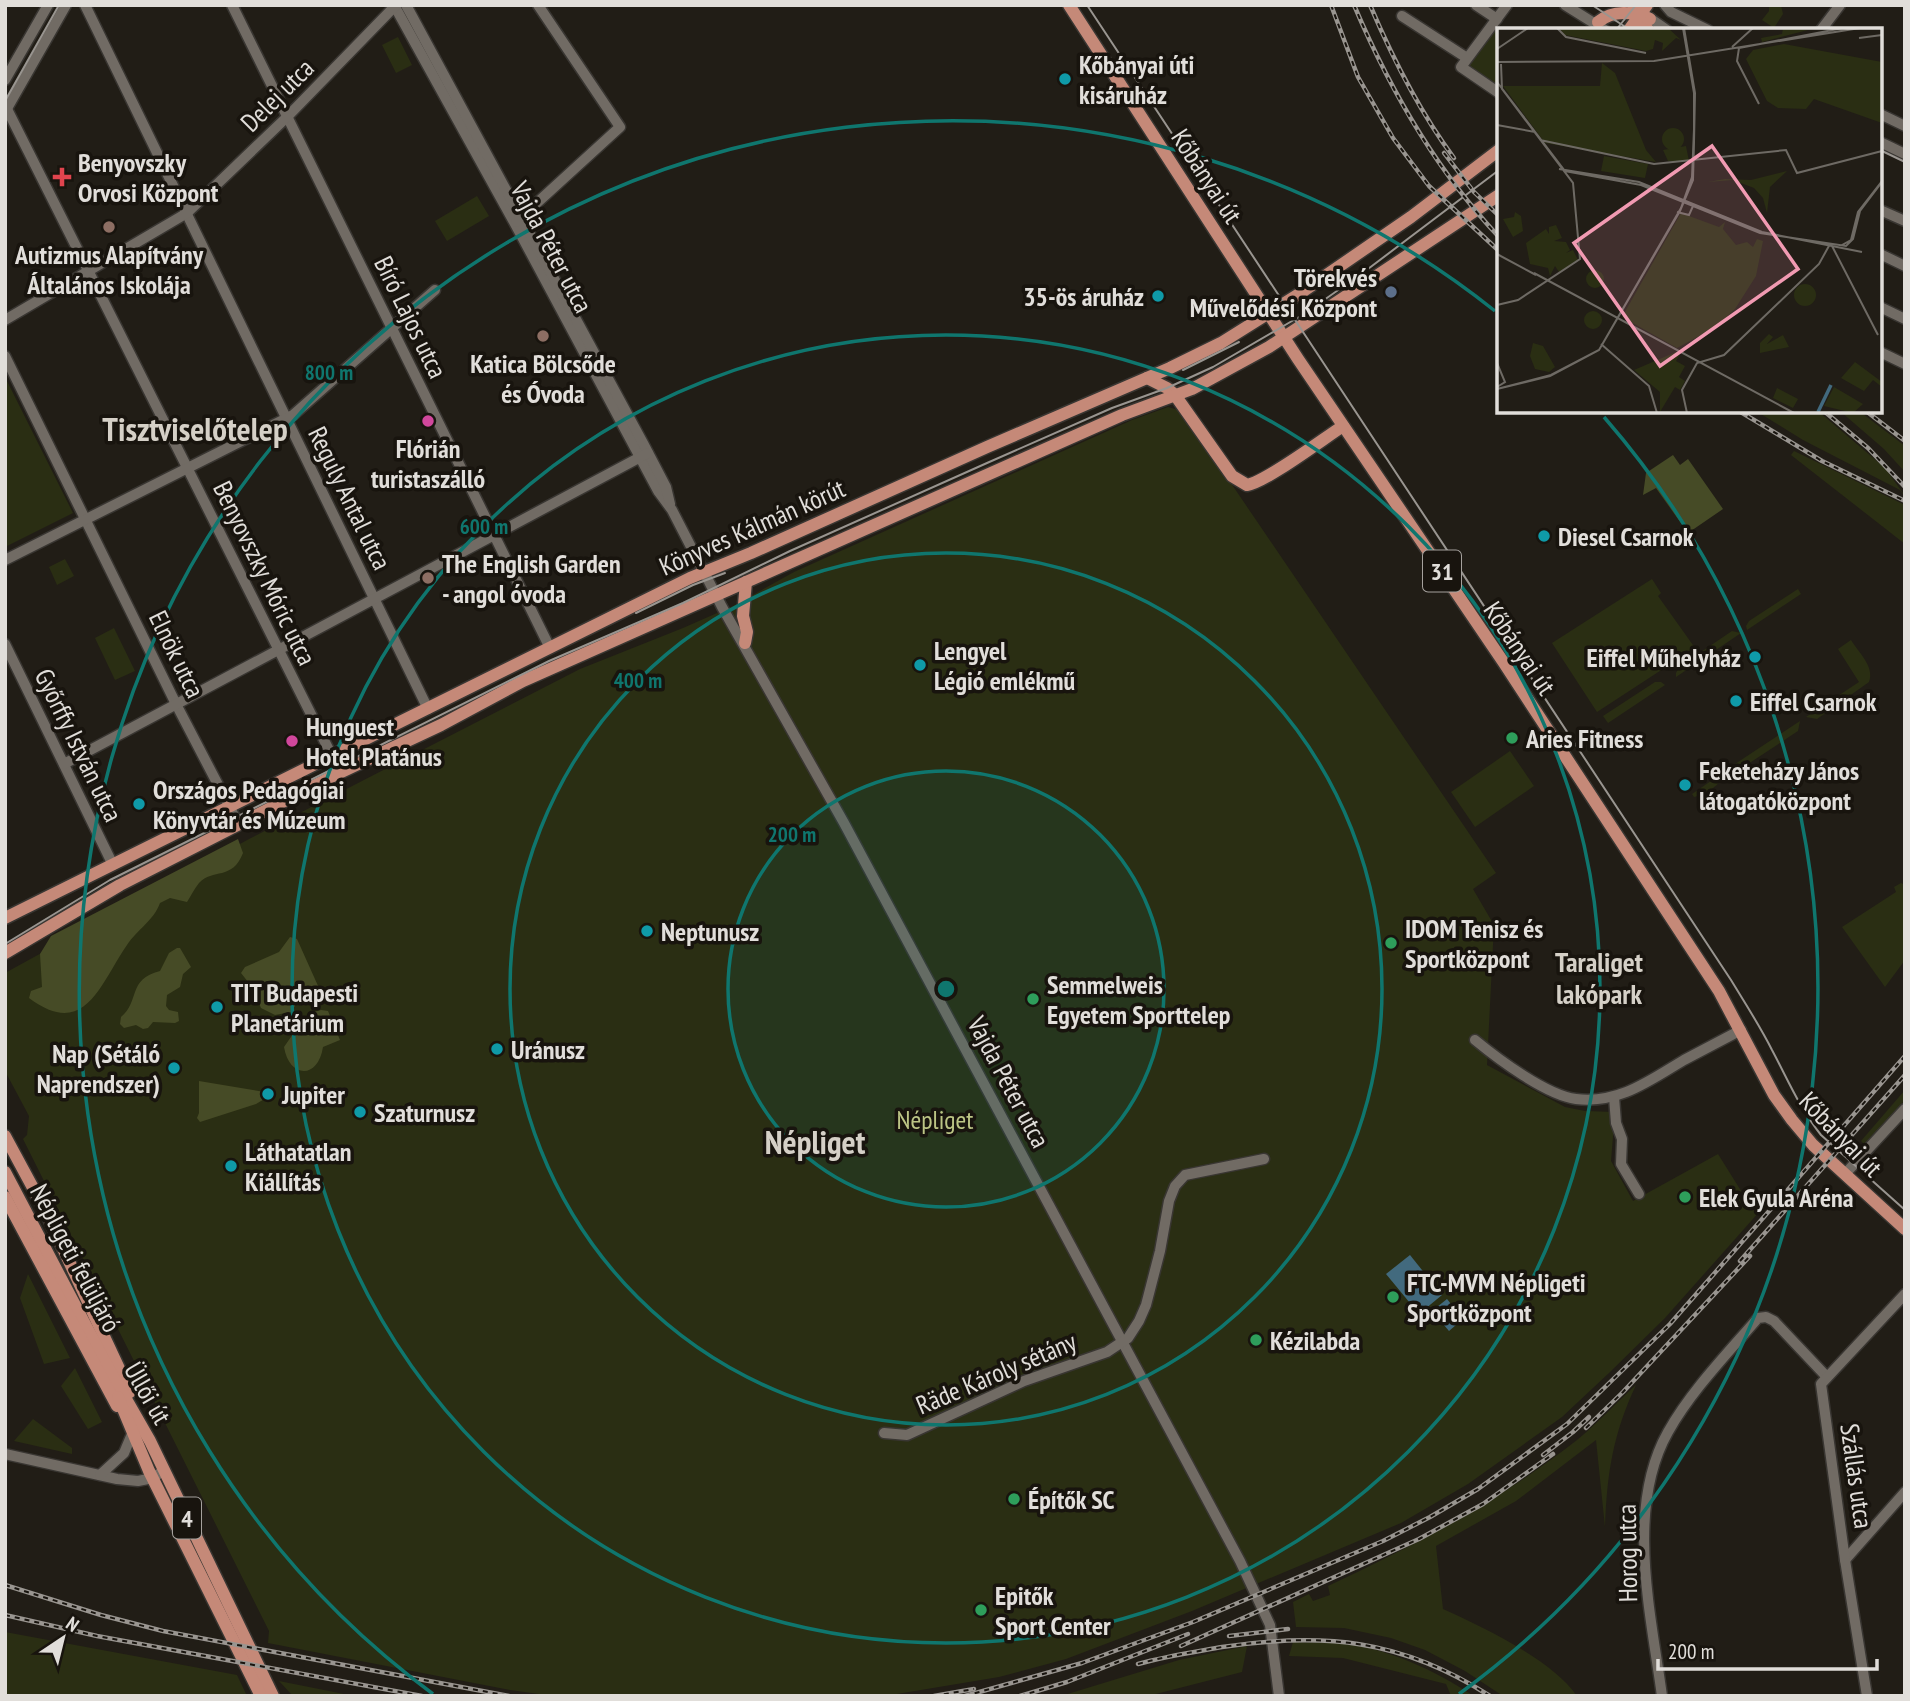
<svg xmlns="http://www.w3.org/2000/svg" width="1910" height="1701" viewBox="0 0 1910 1701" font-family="'PT Sans Narrow',sans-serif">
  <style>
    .green { fill: #2a2e13 }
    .forest { fill: #464b26 }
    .water { fill: #426a7e }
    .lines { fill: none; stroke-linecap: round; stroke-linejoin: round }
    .minor-casing { stroke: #393632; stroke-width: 13 }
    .major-casing { stroke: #393632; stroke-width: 15 }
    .minor { stroke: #716b64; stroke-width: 10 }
    .major { stroke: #c58978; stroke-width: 12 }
    .tram { stroke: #999590; stroke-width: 2 }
    .rail-casing { stroke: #999590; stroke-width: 4.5 }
    .rail { stroke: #18140e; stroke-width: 2; stroke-dasharray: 5; stroke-linecap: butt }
    .ring { fill: none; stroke: #0f766e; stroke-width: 3.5 }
    .culture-dot { fill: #0f9aa8; stroke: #18140e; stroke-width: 2.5 }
    .health-dot { fill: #e0444e; stroke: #18140e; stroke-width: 2.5 }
    .education-dot { fill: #8d6e63; stroke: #18140e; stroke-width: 2.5 }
    .service-dot { fill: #5c6f8a; stroke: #18140e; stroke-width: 2.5 }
    .hotel-dot { fill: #d1479c; stroke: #18140e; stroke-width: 2.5 }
    .leisure-dot { fill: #2e9e5b; stroke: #18140e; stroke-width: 2.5 }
    .labels { text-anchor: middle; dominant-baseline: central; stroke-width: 7; stroke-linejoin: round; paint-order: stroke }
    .shield { fill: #18140e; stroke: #a5a19d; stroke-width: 2 }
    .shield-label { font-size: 24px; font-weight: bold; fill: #e1deda }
    .poi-label { font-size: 26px; font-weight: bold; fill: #e1deda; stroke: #18140e; text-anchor: start }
    .street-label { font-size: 26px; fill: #e1deda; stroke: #18140e }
    .park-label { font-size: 26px; fill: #bcc585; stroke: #18140e }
    .neighbourhood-label { font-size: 28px; font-weight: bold; fill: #d5d0c7; stroke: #18140e }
    .district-label { font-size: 33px; font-weight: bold; fill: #d5d0c7; stroke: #18140e }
    .inset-river { fill: none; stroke: #426a7e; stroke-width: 3.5 }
    .inset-road { fill: none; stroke: #6e6a64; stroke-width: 2 }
    .view { fill: #f19ab2; fill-opacity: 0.15; stroke: #f19ab2; stroke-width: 3.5 }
    .inset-edge { fill: none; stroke: #e1deda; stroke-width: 3.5 }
    .centre { fill: #0f766e; stroke: #18140e; stroke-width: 3.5 }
    .ring-label { font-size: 21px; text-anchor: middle; font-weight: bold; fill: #0f766e; stroke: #18140e; stroke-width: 7; stroke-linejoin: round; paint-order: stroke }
  </style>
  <rect width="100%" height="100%" fill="#211d16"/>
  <!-- green -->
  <g class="green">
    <polygon points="1769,5 1781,5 1783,14 1774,28 1762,20 1769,11"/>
    <polygon points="1495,30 1499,32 1499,90 1467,65"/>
    <polygon points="398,37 412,65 396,73 382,45"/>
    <polygon points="477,196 489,216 447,241 435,221"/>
    <polygon points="5,377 73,513 5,547"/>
    <polygon points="1168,407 1182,411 1186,417 1496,873 1473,889 1494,925 1487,1065 1565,1107 1585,1111 1615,1112 1611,1161 1633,1201 1718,1154 1743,1194 1760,1211 1665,1318 1609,1373 1562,1417 1468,1484 1401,1523 1192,1611 1066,1659 999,1677 885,1696 553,1696 510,1690 268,1643 269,1631 23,1139 27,1135 29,1116 5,1071 5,973 249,839 580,669 683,628 733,606 794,572 1132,420"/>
    <polygon points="1756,411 1818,411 1885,468 1905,496 1905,497 1900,490 1803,440"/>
    <polygon points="1840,411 1859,411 1905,446 1905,472 1884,449"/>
    <polygon points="1794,451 1905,505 1905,544 1791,455"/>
    <polygon points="65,559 74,576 57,585 49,567"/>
    <polygon points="1652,579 1661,593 1658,596 1695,648 1597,712 1552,643"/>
    <polygon points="1798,589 1801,594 1747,630 1746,626 1749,621"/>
    <polygon points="114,628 135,671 115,680 95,638"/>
    <polygon points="1732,631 1741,633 1676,677 1676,673 1679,667"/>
    <path d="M1851,640c8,13 24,27 18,42l-52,37 -11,-2 53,-35 -21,-33z"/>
    <polygon points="1655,682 1661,682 1665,685 1608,723 1603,716"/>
    <polygon points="1800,721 1798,731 1745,766 1738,767 1735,764"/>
    <polygon points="1510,751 1534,786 1475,827 1451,792"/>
    <path d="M1724,772c-1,12 -19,23 -30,25l-2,-3z"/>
    <polygon points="1901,883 1905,885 1905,960 1885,987 1842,927 1896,892 1894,887"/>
    <polygon points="1905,1090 1905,1100 1864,1144 1861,1141"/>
    <polygon points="28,1274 70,1358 44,1364 20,1298"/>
    <polygon points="75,1368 102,1422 88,1429 61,1386"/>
    <path d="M1636,1385c-23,49 -29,88 -31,142l-9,-87 -80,61 -80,45 7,63c40,18 109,51 134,87h-74l-38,-25 -40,-21 -34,-12 -47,-10 -48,-1 -3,-25 16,-8 4,7 17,-6 -2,-9c88,-41 173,-86 249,-146 21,-17 39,-37 59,-55z"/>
    <polygon points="33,1419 72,1448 72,1454 14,1441"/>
    <polygon points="5,1632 237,1675 247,1696 5,1696"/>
    <path d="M1293,1642c14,1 29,0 44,1 49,4 97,27 137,53h-23l-5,-12 -103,-26 -54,-2z"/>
    <polygon points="1247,1646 1242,1672 1148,1696 1061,1696 1179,1660"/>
    <polygon points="279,1681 354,1696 293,1696"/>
  </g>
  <!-- forest -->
  <g class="forest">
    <polygon points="1673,455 1680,465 1688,459 1723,509 1688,533 1656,488 1643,495 1646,473"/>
    <path d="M238,839l5,14c-11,28 -30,15 -44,30 -5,6 -8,13 -12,19l-17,-4 -10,5c-6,17 -23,27 -33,42 -27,39 -42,95 -98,53l2,-7 11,-4 -2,-33 11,-18z"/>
    <polygon points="290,937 297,939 323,997 312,1001 302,995 291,1012 275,1015 261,1008 252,987 241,973 245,967 279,952"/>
    <path d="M177,948h3l11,19 -8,7 -3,13 -13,8 -1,11 3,4 9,2 1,9 -4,2 -22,-1 -5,6 -5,1 -7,-4 -12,3 -4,-4 1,-7c19,-15 6,-38 39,-46l9,-18z"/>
    <path d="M321,1010l7,1 12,29 -17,7c-5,33 -34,31 -39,0l9,-13 19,-11 2,-11z"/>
    <polygon points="199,1081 265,1092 266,1098 256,1104 200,1122 197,1118 199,1113"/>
  </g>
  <!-- water -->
  <g class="water">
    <polygon points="1410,1255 1442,1295 1419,1314 1386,1274"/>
    <polygon points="1447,1299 1463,1319 1449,1331 1432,1311"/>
  </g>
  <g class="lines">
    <!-- minor casing -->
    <g class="minor-casing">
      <g id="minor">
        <polyline points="85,5 428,709"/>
        <polyline points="232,5 550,648"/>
        <polyline points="394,5 520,233 658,491 672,510 722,607 844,823 1240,1561 1270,1625 1279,1696"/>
        <polyline points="406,5 644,445 666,487 670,504"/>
        <polyline points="1476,5 1497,19"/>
        <polyline points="1565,5 1605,30"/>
        <polyline points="1665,5 1671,12 1708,30"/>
        <polyline points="1644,14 1667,30"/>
        <polyline points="1402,16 1467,58"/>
        <polyline points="1821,30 1840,5"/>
        <polyline points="5,80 48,5"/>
        <polyline points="1499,93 1461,67 1507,5"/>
        <polyline points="7,109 332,756"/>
        <polyline points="5,112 66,5"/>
        <polyline points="1880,114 1905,126"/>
        <polyline points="1880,142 1905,154"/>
        <polyline points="1880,210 1905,221"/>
        <polyline points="516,222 620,127 538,5"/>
        <polyline points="1880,254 1905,266"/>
        <polyline points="1880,307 1905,319"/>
        <polyline points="5,320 187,213 287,117 396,5"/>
        <polyline points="1880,352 1905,364"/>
        <polyline points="5,356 176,704 239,825"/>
        <polyline points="5,560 293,415 435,290"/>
        <polyline points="5,644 113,865"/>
        <polyline points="64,764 648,453"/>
        <path d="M1475,1040c23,19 71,55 101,59 43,5 73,-18 108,-39 19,-10 38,-20 57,-30"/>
        <polyline points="1614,1097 1616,1123 1622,1139 1621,1164 1639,1194"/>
        <polyline points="1845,1174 1905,1109"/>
        <polyline points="884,1433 907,1435 1024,1381 1107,1352 1128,1338 1139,1321 1146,1305 1160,1251 1169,1201 1175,1186 1185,1175 1264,1159"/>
        <polyline points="5,1454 117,1479 138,1481 153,1478 164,1470"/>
        <polyline points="100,1475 124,1453 132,1434"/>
        <polyline points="1845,1560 1905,1492"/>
        <path d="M1662,1696c-11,-82 -37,-188 6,-264 23,-41 59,-78 90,-114l8,-1 8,4 52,55"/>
        <polyline points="1867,1696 1845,1560 1821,1384 1905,1294"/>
      </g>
    </g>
    <!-- major casing -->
    <g class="major-casing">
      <g id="major">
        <polyline points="1069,5 1298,359 1504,663 1719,991 1774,1095 1792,1120 1813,1145 1905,1229"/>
        <polyline points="1633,5 1638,17 1648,30"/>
        <path d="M1598,22c15,-12 35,-11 52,-3"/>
        <polyline points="1629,30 1647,5"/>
        <path d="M1147,378l20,10 8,7 57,81 15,9c19,-3 76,-46 96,-59"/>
        <polyline points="745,643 747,632 743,616 746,582"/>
        <polyline points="5,918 690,578 751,553 987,447 1170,368 1221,343 1299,294 1411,217 1499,150"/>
        <polyline points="5,953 120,885 339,773 441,725 523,681 1122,415 1192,389 1269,347 1499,195"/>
        <polyline points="5,1136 46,1212 130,1392"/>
        <polyline points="5,1172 106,1364 150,1441 273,1696"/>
        <polyline points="5,1197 117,1406"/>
        <polyline points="118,1397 149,1471 261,1696"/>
      </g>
    </g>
    <!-- minor -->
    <use href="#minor" class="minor"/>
    <!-- major -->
    <use href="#major" class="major"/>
    <!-- tram -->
    <g class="tram">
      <path d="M1087,5l644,975c14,23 29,46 41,70 16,30 28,59 49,85l84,75"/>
      <polyline points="1592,5 1630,30"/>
      <polyline points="1616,30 1636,5"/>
      <polyline points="5,101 59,5"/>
      <polyline points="1880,150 1905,162"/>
      <polyline points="1183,370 1239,342"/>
      <polyline points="636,613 693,585 725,573"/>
      <polyline points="5,944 110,880 549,661 683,603 790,551 987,463 1112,408 1167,388 1213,367 1304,314 1364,272 1499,170"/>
    </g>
    <!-- rail casing -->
    <g class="rail-casing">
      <g id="rail">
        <polyline points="1331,5 1358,77 1393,138 1429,186 1499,251"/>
        <path d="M1354,5c36,85 81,164 145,232"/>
        <path d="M1370,5c23,54 49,106 84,153"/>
        <polyline points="1444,153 1474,192 1499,216"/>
        <polyline points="1739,411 1822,461 1905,501"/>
        <polyline points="1824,411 1868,448 1905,487"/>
        <polyline points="1866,411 1905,441"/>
        <polyline points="1740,1261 1905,1075"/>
        <polyline points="1586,1428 1623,1392 1750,1256"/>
        <polyline points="1543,1455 1573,1432 1589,1417"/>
        <polyline points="5,1585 101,1615 163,1631 509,1696"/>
        <polyline points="5,1615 97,1636 422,1696"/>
        <polyline points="1229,1636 1288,1629"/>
        <polyline points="1181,1646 1419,1539 1483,1504 1553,1454"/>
        <path d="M1138,1664c28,-8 56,-12 84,-17 102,-15 179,-8 268,49"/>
        <polyline points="934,1696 974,1689"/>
        <polyline points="965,1696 1082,1663 1193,1622 1383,1541 1430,1517 1478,1489 1567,1424 1670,1324 1905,1056"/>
        <polyline points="1020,1696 1067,1682 1188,1634"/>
      </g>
    </g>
    <!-- rail -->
    <use href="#rail" class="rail"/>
  </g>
  <!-- distance rings -->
  <circle cx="946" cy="989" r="218" fill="#0f766e" fill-opacity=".12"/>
  <g class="ring">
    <circle cx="946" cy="989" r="218"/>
    <circle cx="946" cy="989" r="436"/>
    <circle cx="946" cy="989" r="654"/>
    <path d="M433 1694A872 872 0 1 1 1495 311M1604 417A872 872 0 0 1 1459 1694"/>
  </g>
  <!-- markers -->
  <g class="culture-dot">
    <circle cx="1065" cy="79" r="7"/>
    <circle cx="1158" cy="296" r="7"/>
    <circle cx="1544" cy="536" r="7"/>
    <circle cx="1755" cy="657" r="7"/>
    <circle cx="920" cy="665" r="7"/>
    <circle cx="1736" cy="701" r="7"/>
    <circle cx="1685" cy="785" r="7"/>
    <circle cx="139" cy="804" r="7"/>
    <circle cx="647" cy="931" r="7"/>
    <circle cx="217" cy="1007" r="7"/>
    <circle cx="497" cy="1049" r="7"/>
    <circle cx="174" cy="1068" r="7"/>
    <circle cx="268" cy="1094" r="7"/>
    <circle cx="360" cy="1112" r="7"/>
    <circle cx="231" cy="1166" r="7"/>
  </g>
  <path class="health-dot" d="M58.5 166.5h7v7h7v7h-7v7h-7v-7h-7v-7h7z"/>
  <g class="education-dot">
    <circle cx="109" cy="227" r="7"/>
    <circle cx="543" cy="336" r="7"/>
    <circle cx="428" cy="578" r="7"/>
  </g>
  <circle class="service-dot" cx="1391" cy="292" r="7"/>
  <g class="hotel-dot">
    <circle cx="428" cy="421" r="7"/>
    <circle cx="292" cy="741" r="7"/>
  </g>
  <g class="leisure-dot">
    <circle cx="1512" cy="738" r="7"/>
    <circle cx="1391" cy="943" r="7"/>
    <circle cx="1033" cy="999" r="7"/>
    <circle cx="1685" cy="1197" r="7"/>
    <circle cx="1393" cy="1297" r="7"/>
    <circle cx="1256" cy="1340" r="7"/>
    <circle cx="1014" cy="1499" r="7"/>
    <circle cx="981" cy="1610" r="7"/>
  </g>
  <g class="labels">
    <!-- shield labels -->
    <g class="shield">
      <rect x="1423" y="550.5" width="38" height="41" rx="5"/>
      <rect x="173" y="1497.5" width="28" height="41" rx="5"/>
    </g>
    <g class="shield-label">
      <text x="1442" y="571">31</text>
      <text x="187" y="1518">4</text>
    </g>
    <!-- poi labels -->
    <g class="poi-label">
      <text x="1079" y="64">Kőbányai úti<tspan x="1079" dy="30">kisáruház</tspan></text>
      <text x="78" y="162">Benyovszky<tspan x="78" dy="30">Orvosi Központ</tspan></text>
      <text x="109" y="254" text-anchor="middle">Autizmus Alapítvány<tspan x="109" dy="30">Általános Iskolája</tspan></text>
      <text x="1377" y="277" text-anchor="end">Törekvés<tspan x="1377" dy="30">Művelődési Központ</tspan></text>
      <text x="1144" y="296" text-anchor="end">35-ös áruház</text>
      <text x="543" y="363" text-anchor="middle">Katica Bölcsőde<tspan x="543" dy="30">és Óvoda</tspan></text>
      <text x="428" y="448" text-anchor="middle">Flórián<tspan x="428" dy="30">turistaszálló</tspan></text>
      <text x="1558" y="536">Diesel Csarnok</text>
      <text x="442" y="563">The English Garden<tspan x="442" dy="30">- angol óvoda</tspan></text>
      <text x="934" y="650">Lengyel<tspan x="934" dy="30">Légió emlékmű</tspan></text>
      <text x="1741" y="657" text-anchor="end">Eiffel Műhelyház</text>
      <text x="1750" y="701">Eiffel Csarnok</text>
      <text x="306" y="726">Hunguest<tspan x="306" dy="30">Hotel Platánus</tspan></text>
      <text x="1526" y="738">Aries Fitness</text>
      <text x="1699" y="770">Feketeházy János<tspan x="1699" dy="30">látogatóközpont</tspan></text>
      <text x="153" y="789">Országos Pedagógiai<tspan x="153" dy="30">Könyvtár és Múzeum</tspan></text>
      <text x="1405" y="928">IDOM Tenisz és<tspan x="1405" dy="30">Sportközpont</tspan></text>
      <text x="661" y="931">Neptunusz</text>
      <text x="1047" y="984">Semmelweis<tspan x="1047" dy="30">Egyetem Sporttelep</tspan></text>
      <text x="231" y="992">TIT Budapesti<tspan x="231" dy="30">Planetárium</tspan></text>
      <text x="511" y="1049">Uránusz</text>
      <text x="160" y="1053" text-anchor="end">Nap (Sétáló<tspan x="160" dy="30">Naprendszer)</tspan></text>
      <text x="282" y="1094">Jupiter</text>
      <text x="374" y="1112">Szaturnusz</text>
      <text x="245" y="1151">Láthatatlan<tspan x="245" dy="30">Kiállítás</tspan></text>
      <text x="1699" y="1197">Elek Gyula Aréna</text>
      <text x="1407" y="1282">FTC-MVM Népligeti<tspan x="1407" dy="30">Sportközpont</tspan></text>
      <text x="1270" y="1340">Kézilabda</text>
      <text x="1028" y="1499">Építők SC</text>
      <text x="995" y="1595">Epitők<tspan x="995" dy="30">Sport Center</tspan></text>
    </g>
    <!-- street labels -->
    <g class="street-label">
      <text transform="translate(277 95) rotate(-45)">Delej utca</text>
      <text transform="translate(1207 176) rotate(57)">Kőbányai út</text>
      <text transform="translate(552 247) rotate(62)">Vajda Péter utca</text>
      <text transform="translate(411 317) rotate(64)">Bíró Lajos utca</text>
      <text transform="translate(350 498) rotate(64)">Reguly Antal utca</text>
      <text transform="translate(752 527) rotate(-24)">Könyves Kálmán körút</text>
      <text transform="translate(265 573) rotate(64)">Benyovszky Móric utca</text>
      <text transform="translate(1520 648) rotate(56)">Kőbányai út</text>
      <text transform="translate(177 654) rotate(64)">Elnök utca</text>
      <text transform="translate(79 745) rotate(64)">Győrffy István utca</text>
      <text transform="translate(1009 1082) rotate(62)">Vajda Péter utca</text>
      <text transform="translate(1841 1134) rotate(46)">Kőbányai út</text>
      <text transform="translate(76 1258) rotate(62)">Népligeti felüljáró</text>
      <text transform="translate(996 1373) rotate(-23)">Räde Károly sétány</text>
      <text transform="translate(148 1393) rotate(60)">Üllői út</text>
      <text transform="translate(1857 1476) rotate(82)">Szállás utca</text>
      <text transform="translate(1627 1553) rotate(-91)">Horog utca</text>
    </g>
    <!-- park labels -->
    <g class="park-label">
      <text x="935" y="1119">Népliget</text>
    </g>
    <!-- neighbourhood labels -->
    <g class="neighbourhood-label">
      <text x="1599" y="961">Taraliget<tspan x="1599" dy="32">lakópark</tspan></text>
    </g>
    <!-- district labels -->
    <g class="district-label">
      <text x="195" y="428">Tisztviselőtelep</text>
      <text x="815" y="1141">Népliget</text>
    </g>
  </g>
  <!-- overview -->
  <g transform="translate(1497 28)">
    <rect width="385" height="385" fill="#211d16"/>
    <path d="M62,0h109l13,12 -5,-2 -14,13 1,-8 -8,-3 -2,9 -7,2 -81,-16zM286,0l25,2 31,-2 -31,2 -46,12 -1,-4 21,-4zM287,16l98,18v61l-68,-24 -8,10 -28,-1 -11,-7 -21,-42 7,-9zM105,35l13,10 31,77 10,12 -111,-19 -42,-57h97zM165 111a11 11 0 1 1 22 0a11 11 0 1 1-22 0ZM189,118l3,15h-21l-5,-11zM107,128l44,8 -3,14 -44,-7zM290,143l-17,16 -3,26 -4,-15 -9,-10 -21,-8 -25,2 17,-3 26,1zM18,184l6,4 2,15 -10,6 -10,-18 11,-2zM184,185l38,14 6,-5 -2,7 13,16 11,-3 6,5 4,-8 6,2 -7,35 -21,33 -19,18 -39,21 -55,-31zM59,197l6,13 -8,3 12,1 4,8 -4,3 7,-3 5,10 -19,12 -4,-6 -5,10 -2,-8 -18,-4 -4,-21 20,-14 3,5v-7zM89 251a9 9 0 1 1 18 0a9 9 0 1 1-18 0ZM297 267a11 11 0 1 1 22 0a11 11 0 1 1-22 0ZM87 292a9 9 0 1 1 18 0a9 9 0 1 1-18 0ZM272,306l4,3 -6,7 16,-9 6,12 -29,6v-10zM36,315l10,3 12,21 -6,5 -14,-3 -5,-13zM179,324l4,2 -4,7 9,5 -6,11 6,4 -5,9 -5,-3 -15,25v-20l-26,-22zM358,334l27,20v5l-9,-7 -9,11 -23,-13zM337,359l29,17 -10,9 -29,-7zM280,360l21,11 -5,9 -20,-10z" fill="#2a2e13"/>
    <path class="inset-river" d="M321,384l13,-27"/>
    <path class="inset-road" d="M60,0l9,9 80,16M362,10l23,-3M235,19l21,-19M0,21l31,-21M0,34l157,-1 206,-33M0,54l68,89 76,14 119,48 86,13 7,-7 7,-28 22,-29M262,76l-22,-43 2,-13 104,-20M0,97l38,7M43,112l114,24 132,-14 11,23 85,-22M62,141l80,13 123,50 100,20M180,184l12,3 4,-9M334,216l47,91M345,217l9,-5 7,-28 24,-31M0,226l39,21M37,245l260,140M0,277l21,-5 62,-41 -7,-76 -71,-94 -1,-25M104,316l48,42 8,27M0,335l8,19 -8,5M0,361l53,-13 49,-26 81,-139 13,-31 1,-37 1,-50 -11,-65M0,361l54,-14 48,-25 82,-142 11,-31 2,-48v-36l-11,-65M190,385l-5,-23 15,-27 27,-8 95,-91 11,-20"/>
    <path class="view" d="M215,118l86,123 -138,97 -86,-123z"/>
    <rect width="385" height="385" class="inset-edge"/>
  </g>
  <circle cx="946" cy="989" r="10" class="centre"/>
  <g class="ring-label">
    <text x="329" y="380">800 m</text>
    <text x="484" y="534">600 m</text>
    <text x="638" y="688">400 m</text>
    <text x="792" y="842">200 m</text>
  </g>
  <!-- border -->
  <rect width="1910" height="1701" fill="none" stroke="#e1deda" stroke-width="14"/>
  <!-- north arrow -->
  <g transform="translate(63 1638) rotate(35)" stroke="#18140e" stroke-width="5" paint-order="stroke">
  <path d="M0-5L12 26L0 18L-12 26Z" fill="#e1deda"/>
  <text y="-10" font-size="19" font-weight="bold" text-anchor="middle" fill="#e1deda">N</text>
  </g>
  <!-- scale -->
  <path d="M1658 1659v10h219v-10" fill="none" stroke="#e1deda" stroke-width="3.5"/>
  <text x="1668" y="1659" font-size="21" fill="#e1deda" stroke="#18140e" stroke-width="5" paint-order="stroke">200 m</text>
</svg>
